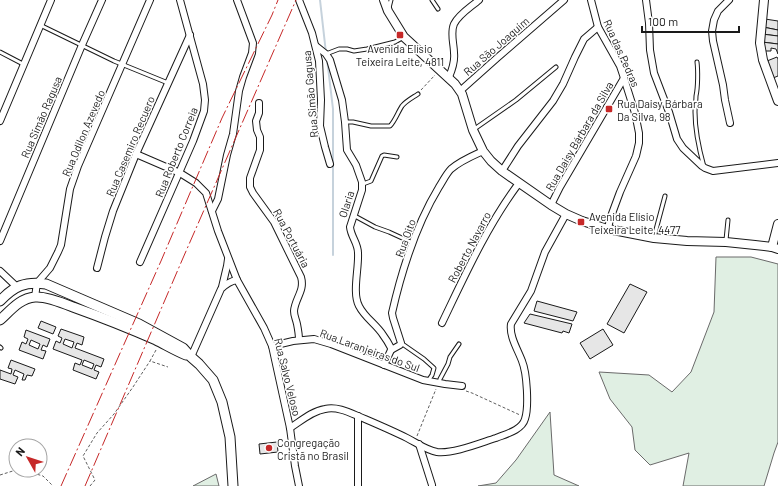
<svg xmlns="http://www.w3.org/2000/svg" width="778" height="486" viewBox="0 0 778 486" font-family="Barlow,sans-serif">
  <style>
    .green { fill: #e0efe3; stroke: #6a6a6a }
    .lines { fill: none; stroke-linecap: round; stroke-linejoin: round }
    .stream { stroke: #c6d2dc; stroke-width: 2 }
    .building { fill: #e6e6e6; stroke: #1a1a1a; fill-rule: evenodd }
    .lane-casing { stroke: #1a1a1a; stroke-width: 5 }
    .street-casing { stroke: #1a1a1a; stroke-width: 8 }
    .secondary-casing { stroke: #1a1a1a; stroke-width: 10 }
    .primary-casing { stroke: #1a1a1a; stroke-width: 11 }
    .path { stroke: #5f5f5f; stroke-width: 1; stroke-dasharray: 3 2; stroke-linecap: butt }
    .lane { stroke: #fff; stroke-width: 3 }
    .street { stroke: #fff; stroke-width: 6 }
    .secondary { stroke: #fff; stroke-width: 8 }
    .primary { stroke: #fff; stroke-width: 9 }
    .power { stroke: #c62828; stroke-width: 1; stroke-dasharray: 14 3 2 3; stroke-linecap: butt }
    .poi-dot { fill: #c62828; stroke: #fff; stroke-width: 1.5 }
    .labels { text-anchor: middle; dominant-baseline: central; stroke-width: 3; stroke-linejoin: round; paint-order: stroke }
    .street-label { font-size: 11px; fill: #1a1a1a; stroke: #fff }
    .poi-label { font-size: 11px; fill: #1a1a1a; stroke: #fff; text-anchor: start }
  </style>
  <rect width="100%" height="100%" fill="#fff"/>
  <!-- green -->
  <g class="green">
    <polygon points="716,257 751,257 778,264 778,442 774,453 764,486 683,486 689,453 650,465 635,450 632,427 610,399 599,372 649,375 672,392 691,372 714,312"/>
    <polygon points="550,412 554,475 579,486 478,486 496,483 516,460"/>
    <polygon points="216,474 219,486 193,486"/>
  </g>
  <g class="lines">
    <!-- stream -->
    <g class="stream">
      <polyline points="320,0 326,53"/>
      <polyline points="327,59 333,109 333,255"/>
    </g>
  </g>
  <!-- building -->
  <g class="building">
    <polygon points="765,19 778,21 778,30 763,27"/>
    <polygon points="763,27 778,30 778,36 762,34"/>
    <polygon points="762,34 778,36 778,44 762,42"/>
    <polygon points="762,42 778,44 778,54 776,49 771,48 771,51 764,51"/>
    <polygon points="777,57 778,59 778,76 773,78 767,61"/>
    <polygon points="630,284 647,292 624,333 607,324"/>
    <polygon points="537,301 577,312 573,321 534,311"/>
    <polygon points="530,314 572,324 569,333 563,331 562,333 524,323"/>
    <polygon points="41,321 56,327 53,334 38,328"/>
    <path d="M61,329l23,8 -2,8 -5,-2 -2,5 29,11 -3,8 -5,-2 -2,5 5,2 -3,7 -23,-9 2,-7 5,2 2,-5 -29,-11 3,-8 4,2 2,-5 -4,-2zM65,339l9,3 -2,6 -9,-4zM84,360l10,4 -2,5 -10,-4z"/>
    <polygon points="603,329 613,345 590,359 580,343"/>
    <path d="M26,330l24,9 -3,8 -4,-2 -2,5 5,1 -3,8 -24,-9 3,-8 4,2 2,-5 -4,-2zM31,340l9,4 -2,5 -9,-4z"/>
    <polygon points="11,360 35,369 32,376 27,375 25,380 22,380 24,374 15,370 13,375 18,377 15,384 0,379 0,370 11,374 12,369 8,368"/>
    <polygon points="277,442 278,452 260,454 259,444"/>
  </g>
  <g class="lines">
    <!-- lane casing -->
    <g class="lane-casing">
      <g id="lane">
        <polyline points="432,0 438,9"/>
        <polyline points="389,8 391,0"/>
        <polyline points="40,25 114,61 168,83"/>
        <polyline points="0,52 23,64"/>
        <polyline points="326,54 339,49 347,49 354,51 367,49 395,42 402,38"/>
        <path d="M697,62c1,8 1,25 -1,34 0,5 -1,10 -1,16 0,18 4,37 9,55"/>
        <path d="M345,122h8l18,4h19c5,-5 8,-14 12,-20 4,-5 10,-8 16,-12"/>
        <polyline points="473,130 516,100 556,67"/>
        <polyline points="363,184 371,181 382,156 384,155 397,157"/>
        <polyline points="353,215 375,227 389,232 413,243"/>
        <polyline points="654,237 665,196"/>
        <polyline points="726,240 728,220"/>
        <polyline points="401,343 424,359 434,368 432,375 428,381"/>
        <polyline points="0,347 1,348"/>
        <polyline points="439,383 440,379 448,364 450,357 459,344"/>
      </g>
    </g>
    <!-- street casing -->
    <g class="street-casing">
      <g id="street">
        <polyline points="299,0 312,33 319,61 321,100 320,126 325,147 330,164"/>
        <polyline points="591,0 598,27 620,66 624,78 635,113 639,133 639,143 636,156 620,192 610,219 608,229"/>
        <polyline points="646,0 649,23 650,50 654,73 662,94 669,112 677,139 683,148 702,166 705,168 713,171 778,163"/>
        <polyline points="729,0 718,11 714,20 712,31 713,41 723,85 725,100 730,123"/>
        <path d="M316,46l10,8 4,6 12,40 3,22 2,28 9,15 6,17v8l-12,37c1,10 8,16 8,26 1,15 -6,40 1,53 6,12 17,18 24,29 3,4 6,9 8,13v2l-7,15"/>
        <path d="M449,77c3,-7 6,-16 5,-24 0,-9 -4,-20 0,-29 5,-10 17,-17 25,-24"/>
        <polyline points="460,91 497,58 564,0"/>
        <path d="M259,103v10l-3,8 1,9 3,7v13l-10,28v9l3,6 21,29 27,55c4,14 -6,21 -7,34 0,5 2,8 3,13 1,5 2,11 2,16"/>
        <polyline points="0,121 51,0"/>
        <polyline points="136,154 180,173 196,183 206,193 218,231 237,280 264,328 272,346 290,428 295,466 299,486"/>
        <polyline points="502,171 518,146 553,101 563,84 575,57 584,39 598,27"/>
        <polyline points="551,205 560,187 624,78"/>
        <polyline points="212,211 218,199 227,155 233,134 239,91 243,77 252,53 253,43 237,0"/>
        <polyline points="0,241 82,45 102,0"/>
        <polyline points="140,262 193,141 204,111 205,100 203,84 180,0"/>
        <polyline points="97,268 105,237 113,211 136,154 190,35"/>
        <polyline points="0,271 17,287"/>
        <polyline points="222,287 227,266 228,259"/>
        <polyline points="35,297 37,283 50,268 58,252 61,245 70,189 78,166 150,0"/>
        <path d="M442,323c23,-48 45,-97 77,-140"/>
        <polyline points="272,346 293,341 314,339 331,344 423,380 445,384 462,386"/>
        <path d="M391,350l9,-5 1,-2 -8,-25 -1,-5c10,-44 24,-88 47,-126 4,-6 7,-13 12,-18 9,-8 21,-13 32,-18"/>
        <path d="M191,357l30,-68c5,-5 9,-8 16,-9"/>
        <polyline points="358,416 358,486"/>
        <path d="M290,428c11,-7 22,-17 35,-19 14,-3 27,5 40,10 14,6 28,12 42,19 10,5 19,12 30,14 16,2 43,-9 59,-14 10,-4 26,-8 29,-19 4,-12 2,-46 -3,-58 -4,-11 -13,-25 -11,-37l20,-33 14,-39 21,-38"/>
        <polyline points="419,444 432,485"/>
      </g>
    </g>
    <!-- secondary casing -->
    <g class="secondary-casing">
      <g id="secondary">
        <polyline points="384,0 388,11 404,37 455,84 462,94 473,130 483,151 491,161 502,171 551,205 566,214 582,221 608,229 654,238 687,241 726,242 755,245 772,247 778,249"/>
        <polyline points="764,0 760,43 763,60 778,101"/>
        <polyline points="772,247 778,224"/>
      </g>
    </g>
    <!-- primary casing -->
    <g class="primary-casing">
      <g id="primary">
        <path d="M0,301c14,-15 25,-20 46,-17l93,40 44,24 8,9 8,7 14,16 9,22 8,35 3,49"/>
        <path d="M0,320c10,-9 20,-22 35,-23 11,-1 28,6 38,10 28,10 56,21 83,33 10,5 20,11 30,15"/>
      </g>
    </g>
    <!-- path -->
    <g class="path">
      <polyline points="421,90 435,75"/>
      <polyline points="156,350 150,361 168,367"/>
      <polyline points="466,391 472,393 520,415"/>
      <polyline points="417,436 436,389"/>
      <polyline points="23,470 43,476 53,486"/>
      <polyline points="0,475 16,470"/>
      <polyline points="90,486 95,480 83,456 97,433 114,414 133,387 150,361"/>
    </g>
    <!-- lane -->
    <use href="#lane" class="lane"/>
    <!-- street -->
    <use href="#street" class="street"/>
    <!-- secondary -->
    <use href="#secondary" class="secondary"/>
    <!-- primary -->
    <use href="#primary" class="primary"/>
    <!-- power -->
    <g class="power">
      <polyline points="61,486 161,261 222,118 272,15 278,0"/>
      <polyline points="85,486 183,258 296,0"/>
    </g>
  </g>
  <!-- markers -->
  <g class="poi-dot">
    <rect x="396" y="31" width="8" height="8" rx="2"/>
    <rect x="605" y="105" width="8" height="8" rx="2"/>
    <rect x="577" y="218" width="8" height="8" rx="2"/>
    <circle cx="269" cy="448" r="4"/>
  </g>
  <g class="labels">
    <!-- street labels -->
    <g class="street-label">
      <text transform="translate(496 46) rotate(-41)">Rua São Joaquim</text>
      <text transform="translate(622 53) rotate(66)">Rua das Pedras</text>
      <text transform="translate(310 94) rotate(-95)">Rua Simão Gagusa</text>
      <text transform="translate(41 117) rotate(-67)">Rua Simão Ragusa</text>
      <text transform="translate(83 133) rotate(-67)">Rua Odilon Azevedo</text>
      <text transform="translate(579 136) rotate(-60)">Rua Daisy Bárbara da Silva</text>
      <text transform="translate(130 146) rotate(-67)">Rua Casemiro Recuero</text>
      <text transform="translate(176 152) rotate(-68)">Rua Roberto Correia</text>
      <text transform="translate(346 204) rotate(-72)">Olaria</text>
      <text transform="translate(292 238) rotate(62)">Rua Portuária</text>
      <text transform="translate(405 238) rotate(-70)">Rua Oito</text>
      <text transform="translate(469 247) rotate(-62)">Roberto Navarro</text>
      <text transform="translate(370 350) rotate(20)">Rua Laranjeiras do Sul</text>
      <text transform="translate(288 377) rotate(76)">Rua Salvo Veloso</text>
    </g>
    <!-- poi labels -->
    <g class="poi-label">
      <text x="400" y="48" text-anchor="middle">Avenida Elísio<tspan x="400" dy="13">Teixeira Leite, 4811</tspan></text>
      <text x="617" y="103">Rua Daisy Bárbara<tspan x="617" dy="13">Da Silva, 98</tspan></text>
      <text x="589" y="216">Avenida Elísio<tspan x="589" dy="13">Teixeira Leite, 4477</tspan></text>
      <text x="277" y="442">Congregação<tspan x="277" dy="13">Cristã no Brasil</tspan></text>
    </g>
  </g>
  <!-- north arrow -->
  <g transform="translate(28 458) rotate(309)"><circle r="19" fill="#ffffff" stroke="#a3a3a3"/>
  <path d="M0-3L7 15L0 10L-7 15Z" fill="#c62828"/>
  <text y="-6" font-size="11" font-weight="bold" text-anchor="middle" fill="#1a1a1a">N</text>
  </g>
  <!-- scale -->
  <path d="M642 26v6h97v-6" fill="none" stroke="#1a1a1a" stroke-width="2"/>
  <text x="648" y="26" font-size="12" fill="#1a1a1a" stroke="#ffffff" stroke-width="3" paint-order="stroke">100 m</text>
</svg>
